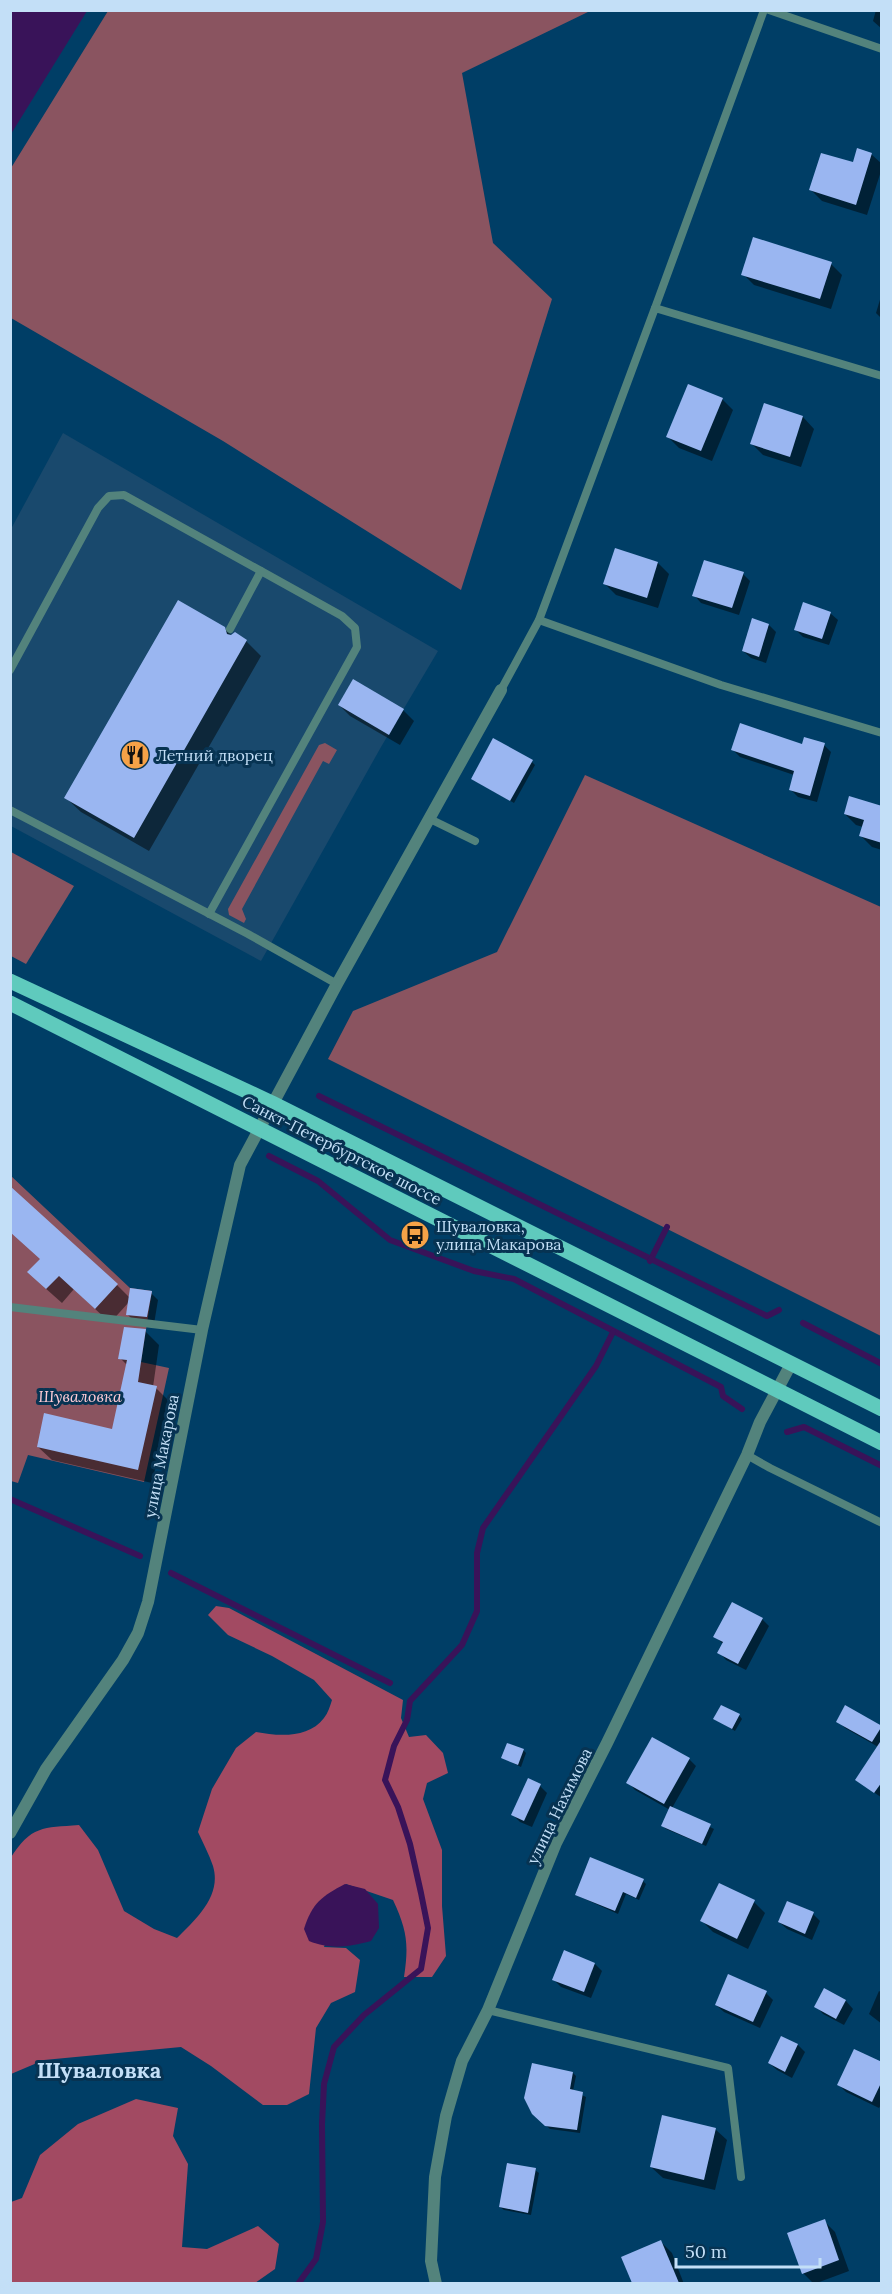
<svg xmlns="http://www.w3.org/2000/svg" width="892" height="2294" viewBox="0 0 892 2294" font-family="Lora,serif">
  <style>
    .built { fill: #19496d }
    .green { fill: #8a5460 }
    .forest { fill: #a24a62 }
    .water { fill: #391359 }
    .shadow { fill: #0007 }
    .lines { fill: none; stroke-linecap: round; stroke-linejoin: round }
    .stream { stroke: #391359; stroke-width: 6 }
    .building { fill: #9ab6f1 }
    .service { stroke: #53837c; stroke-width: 8 }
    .minor { stroke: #53837c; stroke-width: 12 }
    .primary { stroke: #5fcabd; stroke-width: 15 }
    .labels { text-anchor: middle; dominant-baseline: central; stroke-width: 6; stroke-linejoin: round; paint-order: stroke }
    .poi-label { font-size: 16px; fill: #c3dff7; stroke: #073352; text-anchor: start }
    .street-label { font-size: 16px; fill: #c3dff7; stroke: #073352 }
    .park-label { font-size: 16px; font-style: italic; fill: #fecbd5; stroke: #073352 }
    .district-label { font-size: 22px; font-weight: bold; fill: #c3dff7; stroke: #073352 }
  </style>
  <rect width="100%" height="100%" fill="#003e66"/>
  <!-- built -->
  <polygon class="built" points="63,433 438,651 381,747 261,961 11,826 11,529"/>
  <!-- green -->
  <g class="green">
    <polygon points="108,11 590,11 462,73 493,243 552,299 461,590 223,441 11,318 11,168"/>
    <polygon points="325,743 337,750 329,764 323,761 242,909 246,919 244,923 229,915 228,909 319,745"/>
    <polygon points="585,775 881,907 881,1336 328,1059 353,1011 497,952"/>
    <polygon points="11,852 74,886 26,964 11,956"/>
    <polygon points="10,1175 130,1288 152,1291 141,1362 169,1368 144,1482 28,1455 18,1483 11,1481"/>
  </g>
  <!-- forest -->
  <g class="forest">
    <path d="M216,1606l13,2 174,92 -2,18 8,19 17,-2 17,18 5,20 -21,10 -4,16 19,51v56l4,50 -14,21h-28c5,-33 3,-47 -11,-77l-47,-16 -22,63 22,1 14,12 -5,32 -24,11 -15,25 -7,66 -22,11h-24l-52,-39 -30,-19 -137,13 -33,14 -1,-215c21,-34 33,-31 69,-34l19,25 26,61 30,18 23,9c19,-19 45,-42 36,-72 -4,-12 -10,-23 -15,-34l14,-43 24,-41 20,-16c22,4 52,7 68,-14 4,-5 6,-12 8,-18l-18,-20 -42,-24 -44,-21 -20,-20z"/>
    <polygon points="136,2099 178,2108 173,2136 188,2164 182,2247 207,2249 258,2226 279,2244 275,2269 255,2283 11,2283 11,2202 22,2198 40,2155 78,2124"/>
  </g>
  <!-- water -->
  <g class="water">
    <polygon points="11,10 87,11 11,134 10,11"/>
    <path d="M345,1884l20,5 13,15 1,24 -8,13c-23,6 -40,9 -62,0l-5,-12c8,-26 18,-33 41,-45z"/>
  </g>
  <!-- shadow -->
  <g class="shadow">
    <polygon points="876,10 882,10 882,29 873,21"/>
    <polygon points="871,154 882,164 882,168 867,215 822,201 811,190"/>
    <polygon points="831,264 842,275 831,309 754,285 743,274"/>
    <polygon points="882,293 882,319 876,313"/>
    <polygon points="722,399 733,410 712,461 679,448 668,437"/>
    <polygon points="765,405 803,417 814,429 801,467 763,455 752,444"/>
    <polygon points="616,550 658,563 669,574 658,608 616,595 605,584"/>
    <polygon points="743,574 750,581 739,615 701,603 694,595"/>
    <polygon points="830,613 838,620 829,645 803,637 795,629"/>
    <polygon points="769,625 776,632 766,663 751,658 743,651"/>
    <polygon points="224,628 232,636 246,641 261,656 149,851 81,812 66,798"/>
    <polygon points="339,705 403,710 414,721 400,745 350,716"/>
    <polygon points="824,745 831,752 817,802 798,797 790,789 794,775 740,757 732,749"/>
    <polygon points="532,762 535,765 514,803 472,779"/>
    <polygon points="882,807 882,850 872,847 861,836 863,827 856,825 845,814"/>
    <polygon points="41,1259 117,1285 130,1298 151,1293 158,1300 154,1324 134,1321 127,1314 129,1302 110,1323 74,1289 62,1303 44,1287"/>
    <polygon points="145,1331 159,1345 153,1387 156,1388 170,1402 152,1483 52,1460 38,1447 113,1430 128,1366 120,1358"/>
    <polygon points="733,1604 762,1619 769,1626 746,1670 726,1660 719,1652 723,1644 715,1636"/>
    <polygon points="846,1707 882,1728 880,1748 845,1728 838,1721"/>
    <polygon points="739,1715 742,1719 735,1731 715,1719"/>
    <polygon points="523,1750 526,1753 521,1767 503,1758"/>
    <polygon points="689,1759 696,1766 672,1808 714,1829 706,1846 666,1829 663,1826 670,1810 635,1790 628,1782"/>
    <polygon points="882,1759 882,1798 857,1780"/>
    <polygon points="529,1780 540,1786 547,1793 532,1827 520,1822 513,1815"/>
    <polygon points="643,1881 646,1884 639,1900 626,1894 618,1914 576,1895"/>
    <polygon points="754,1902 765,1913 748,1949 713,1932 702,1921"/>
    <polygon points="813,1914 820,1921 812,1940 787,1929 779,1922"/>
    <polygon points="595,1964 602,1971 591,1998 561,1987 554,1980"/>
    <polygon points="825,1990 846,2001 853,2009 844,2025 823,2014 816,2006"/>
    <polygon points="879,1991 882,1993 882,2024 869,2014"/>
    <polygon points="766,1993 773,2000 760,2028 724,2012 716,2005"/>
    <polygon points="782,2038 798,2045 805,2052 792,2078 777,2070 769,2063"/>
    <polygon points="882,2063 882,2103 879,2108 846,2092 839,2085"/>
    <polygon points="573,2073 576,2076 573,2091 586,2097 580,2133 550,2129 533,2113"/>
    <polygon points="715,2129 727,2140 715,2190 663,2178 651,2167"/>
    <polygon points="535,2170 539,2173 531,2215 504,2210 500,2207"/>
    <polygon points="824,2221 835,2232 849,2271 814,2284 803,2273"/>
    <polygon points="661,2242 672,2253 684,2284 633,2284 623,2258"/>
  </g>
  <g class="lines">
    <!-- stream -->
    <g class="stream">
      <polyline points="319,1096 651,1259 667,1227"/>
      <polyline points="269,1156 318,1181 390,1240 474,1271 514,1279 721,1387 723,1396 742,1409"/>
      <polyline points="650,1261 651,1259 767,1316 779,1310"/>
      <polyline points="803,1323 882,1364"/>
      <polyline points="787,1432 804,1427 882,1466"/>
      <polyline points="10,1499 140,1556"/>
      <polyline points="171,1573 390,1683"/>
      <polyline points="298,2284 316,2259 323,2222 322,2124 324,2084 334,2047 364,2015 421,1969 428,1928 421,1893 410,1844 398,1807 385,1780 394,1746 407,1720 410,1701 462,1645 477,1611 477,1553 483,1528 596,1366 613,1332"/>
    </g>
  </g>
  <!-- building -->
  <g class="building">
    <polygon points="857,148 872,153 856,205 809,190 821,153 853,162"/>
    <polygon points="753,237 832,262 820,299 741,275"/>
    <polygon points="688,384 723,398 701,451 666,437"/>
    <polygon points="764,403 803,416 790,457 750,444"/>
    <polygon points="615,548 658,562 647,598 603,584"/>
    <polygon points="704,560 744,572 732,608 692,596"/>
    <polygon points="178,600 225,627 227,634 231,635 235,632 247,640 134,838 64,798"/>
    <polygon points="803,602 831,612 822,639 794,630"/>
    <polygon points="752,618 769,624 759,657 742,651"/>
    <polygon points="353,679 404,709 389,735 338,705"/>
    <polygon points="740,723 802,744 804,737 825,743 810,796 789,790 794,771 731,750"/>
    <polygon points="493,738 533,760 510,801 471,779"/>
    <polygon points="849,796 882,806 882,843 859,836 864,820 844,814"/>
    <polygon points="10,1186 118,1284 95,1309 59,1276 46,1289 27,1272 40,1259 10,1232"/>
    <polygon points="130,1288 152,1291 147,1317 126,1315"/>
    <polygon points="124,1327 146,1329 138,1382 157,1386 138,1470 37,1447 44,1413 112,1429 127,1360 118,1359"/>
    <polygon points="732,1602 763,1618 738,1664 717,1653 723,1642 713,1637"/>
    <polygon points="721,1705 740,1714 732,1729 713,1719"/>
    <polygon points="845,1705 882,1726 872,1742 836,1722"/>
    <polygon points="652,1737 690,1758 664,1804 626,1783"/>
    <polygon points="882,1739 882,1782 874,1793 855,1780"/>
    <polygon points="507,1743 524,1749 518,1765 501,1758"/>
    <polygon points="528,1778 541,1784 524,1821 511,1815"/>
    <polygon points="670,1806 711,1824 702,1844 661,1826"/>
    <polygon points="590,1857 644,1879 636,1898 623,1892 615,1911 575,1895"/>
    <polygon points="719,1883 755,1900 737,1939 700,1921"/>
    <polygon points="787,1901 814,1912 805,1934 778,1922"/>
    <polygon points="564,1950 595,1963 584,1992 552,1980"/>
    <polygon points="728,1974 767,1991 753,2022 715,2005"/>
    <polygon points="824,1988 846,2000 836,2019 814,2007"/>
    <polygon points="781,2036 798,2044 785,2072 768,2063"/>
    <polygon points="854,2049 882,2062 882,2081 872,2102 837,2085"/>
    <polygon points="532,2063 573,2072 570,2089 583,2092 577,2130 545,2126 532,2114 524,2098"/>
    <polygon points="662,2115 716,2128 704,2180 650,2167"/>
    <polygon points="507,2163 536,2168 528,2213 499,2207"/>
    <polygon points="825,2219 839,2260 802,2274 787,2233"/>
    <polygon points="661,2240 679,2283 632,2283 621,2257"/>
  </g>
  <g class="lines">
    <!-- service -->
    <g class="service">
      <polyline points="769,10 882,49"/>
      <polyline points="655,308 764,10"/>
      <polyline points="539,620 721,685 882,733"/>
      <polyline points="230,629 261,571"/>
      <polyline points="10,670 98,508 109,496 124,495 342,616 355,628 357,647 209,914"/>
      <polyline points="501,690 539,620 655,308 882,376"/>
      <polyline points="10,810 248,934 337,984"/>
      <polyline points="430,819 475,841"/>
      <polyline points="10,1307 202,1330"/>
      <polyline points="747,1455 770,1468 882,1523"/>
      <polyline points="488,2010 728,2068 741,2177"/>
    </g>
    <!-- minor -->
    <g class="minor">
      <polyline points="10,1833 46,1769 123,1660 138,1633 148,1602 202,1330 240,1165 337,984 501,690"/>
      <polyline points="436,2284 431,2261 435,2177 446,2116 462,2061 488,2010 556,1843 607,1743 747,1455 760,1422 791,1364"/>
    </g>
    <!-- primary -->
    <g class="primary">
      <polyline points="10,981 272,1103 882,1409"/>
      <polyline points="10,1003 882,1443"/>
    </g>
  </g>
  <!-- icons -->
  <defs>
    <g id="restaurant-disc" transform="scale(1.5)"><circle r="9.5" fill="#f6a247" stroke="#073352"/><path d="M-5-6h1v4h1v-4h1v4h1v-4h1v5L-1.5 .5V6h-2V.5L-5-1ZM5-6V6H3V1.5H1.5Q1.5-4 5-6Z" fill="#111"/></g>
    <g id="bus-disc" transform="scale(1.5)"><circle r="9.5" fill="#f6a247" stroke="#073352"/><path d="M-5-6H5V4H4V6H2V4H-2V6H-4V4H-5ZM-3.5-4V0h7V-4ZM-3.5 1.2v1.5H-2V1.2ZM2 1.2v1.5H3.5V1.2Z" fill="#111"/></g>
  </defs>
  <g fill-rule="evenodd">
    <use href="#restaurant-disc" x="135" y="755"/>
    <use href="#bus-disc" x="415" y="1235"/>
  </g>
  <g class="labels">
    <!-- poi labels -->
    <g class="poi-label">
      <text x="156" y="755">Летний дворец</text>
      <text x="436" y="1226">Шуваловка,<tspan x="436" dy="18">улица Макарова</tspan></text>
    </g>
    <!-- street labels -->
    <g class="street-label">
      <text transform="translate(342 1150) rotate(27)">Санкт-Петербургское шоссе</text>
      <text transform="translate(161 1456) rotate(-79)">улица Макарова</text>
      <text transform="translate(559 1806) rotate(-64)">улица Нахимова</text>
    </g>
    <!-- park labels -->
    <g class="park-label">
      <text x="80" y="1396">Шуваловка</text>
    </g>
    <!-- district labels -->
    <g class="district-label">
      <text x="99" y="2070">Шуваловка</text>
    </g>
  </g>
  <!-- border -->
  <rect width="892" height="2294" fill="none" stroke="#c3dff7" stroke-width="24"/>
  <!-- scale -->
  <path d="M676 2258v9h144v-9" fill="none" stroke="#c3dff7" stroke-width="3"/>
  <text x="685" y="2258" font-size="18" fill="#c3dff7" stroke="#073352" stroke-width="4.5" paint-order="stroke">50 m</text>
</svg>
